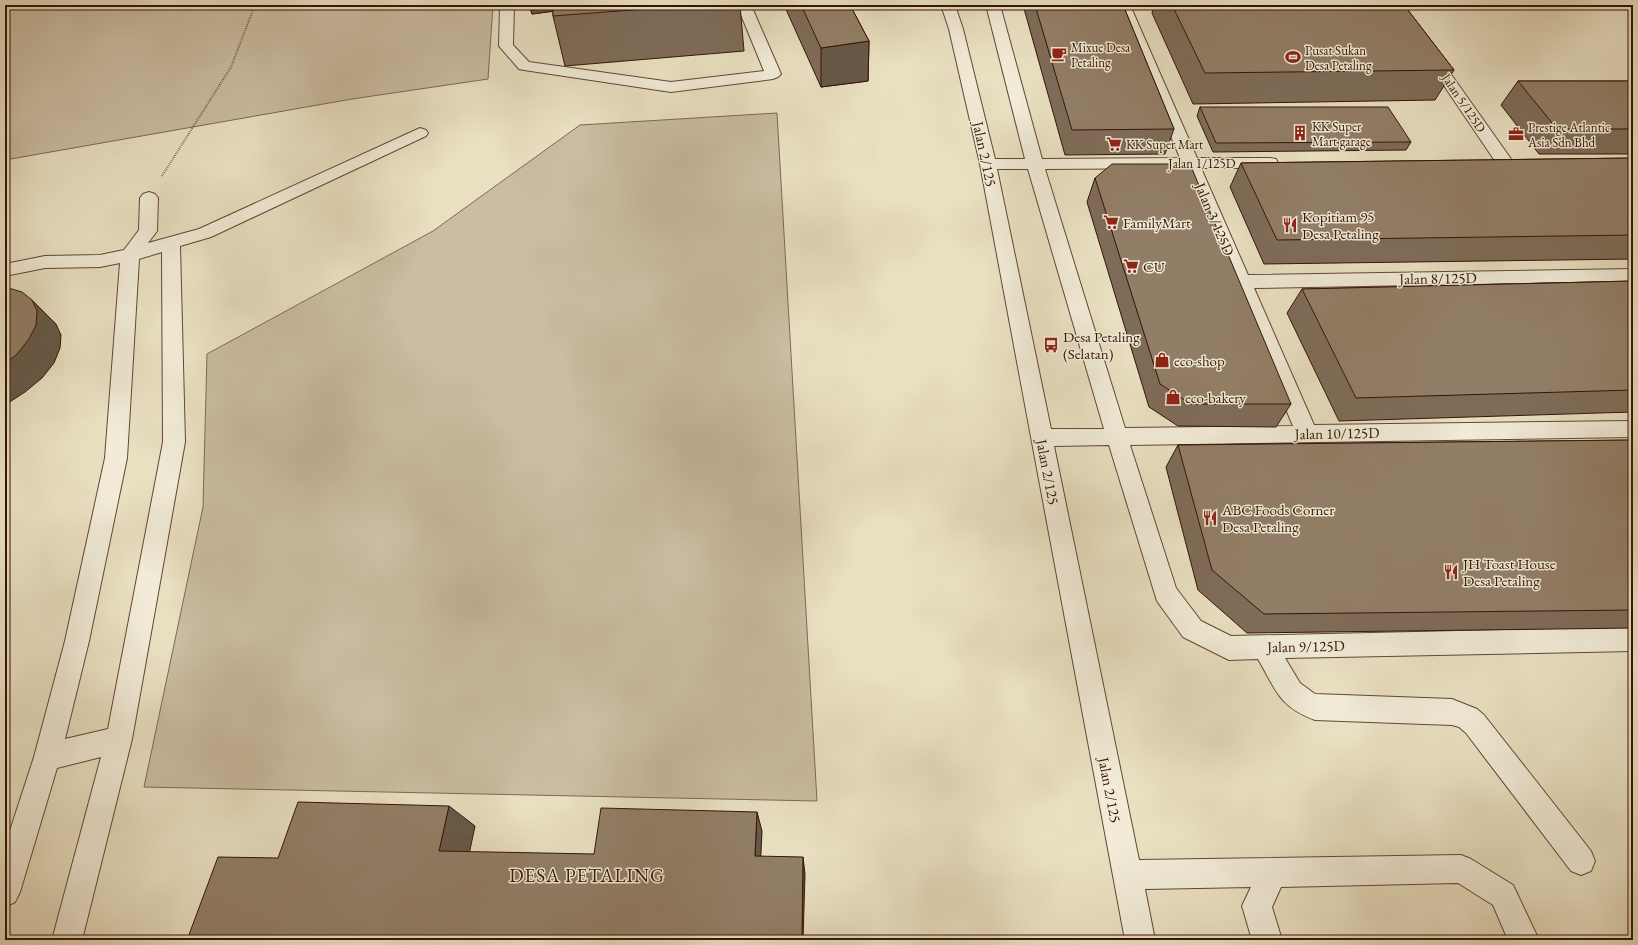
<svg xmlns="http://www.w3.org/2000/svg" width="1638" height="945" viewBox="0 0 1638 945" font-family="'EB Garamond',serif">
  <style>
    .green { fill: #cabda2; stroke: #7f6854 }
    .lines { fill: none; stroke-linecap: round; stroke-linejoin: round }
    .minor-casing { stroke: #614734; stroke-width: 2 }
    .path { stroke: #341405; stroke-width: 2; stroke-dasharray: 0.5 1.5; stroke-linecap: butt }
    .minor { fill: #f1ebd7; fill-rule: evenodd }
    .wall { fill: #7e6c59; stroke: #341405 }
    .shaded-wall { fill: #665848; stroke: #341405 }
    .building { fill: #927e67; stroke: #341405 }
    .labels { text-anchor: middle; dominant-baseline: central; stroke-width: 3; stroke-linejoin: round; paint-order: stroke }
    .far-poi-label { font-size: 13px; fill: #341405; stroke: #f1ebd7; text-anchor: start }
    .far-street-label { font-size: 13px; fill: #341405; stroke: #f1ebd7 }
    .street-label { font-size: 15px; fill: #341405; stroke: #f1ebd7 }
    .poi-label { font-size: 15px; fill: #341405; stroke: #f1ebd7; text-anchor: start }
    .near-neighbourhood-label { font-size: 19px; letter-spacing: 1px; fill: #341405; stroke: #f1ebd7 }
  </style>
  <rect width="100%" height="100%" fill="#e9e0c2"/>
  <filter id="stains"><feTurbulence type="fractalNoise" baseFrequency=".005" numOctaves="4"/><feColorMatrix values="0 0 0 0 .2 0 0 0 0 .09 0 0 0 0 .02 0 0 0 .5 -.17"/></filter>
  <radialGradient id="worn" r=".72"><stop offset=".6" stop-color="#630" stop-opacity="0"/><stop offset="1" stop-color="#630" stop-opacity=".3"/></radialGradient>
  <!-- green -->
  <g class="green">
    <polygon points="5,5 493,5 488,79 352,99 5,160"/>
    <polygon points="777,113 817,801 144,787 203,507 207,354 433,231 580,125"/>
  </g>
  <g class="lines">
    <!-- minor casing -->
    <g class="minor-casing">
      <g id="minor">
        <polygon points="500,5 514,5 513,45 529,62 671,82 764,71 737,5 751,5 781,74 778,77 773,79 671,92 524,70 519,69 499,46"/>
        <path d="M941,5h14l8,24 32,130h30l-39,-154h14l42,154 138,-1 -64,-153h14l67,153h73l6,1 2,4 -2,4 -6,1h-69l47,107 385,-6v12l-379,7 60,137 319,-4v16l-503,8 46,143 25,33 30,15 402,-9v24l-348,7 15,25 15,11 137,5 25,10 7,6 107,136 4,10 -4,10 -10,4 -10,-4 -105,-138 -7,-6 -7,-2 -137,-5c-36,-13 -39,-30 -57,-61l-29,1 -46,-23 -26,-36 -48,-156 -55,1 85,414 322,-5 10,4 42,26 26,55h-31l-15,-35 -35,-22 -177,4 -9,20 10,33h-30l-10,-34 9,-19 -106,2 10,51h-30l-145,-776 -31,-135zM1185,168l108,258 -168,2 -80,-259zM997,169h31l76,260h-53z"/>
        <polygon points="1431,52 1436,53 1511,159 1513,163 1511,167 1505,168 1499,167 1424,56 1426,53"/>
        <path d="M420,128l6,2 2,3 -2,3 -215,101 -31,9 5,196 -53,297 -50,201h-30l49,-183 -44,11 -37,124 -5,10 -10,5v-61l29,-89 31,-116 40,-183 15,-195 -20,4 -55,1 -40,8v-12l40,-8 55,-1 24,-5 15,-20 1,-32 3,-4 6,-2 6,2 3,4 -1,33 -9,12 51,-14zM162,252l1,190 -55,287 -43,10 24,-98 38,-183 12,-199z"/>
      </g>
    </g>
    <!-- path -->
    <polyline class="path" points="162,176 231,67 255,5"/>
    <!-- minor -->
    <use href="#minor" class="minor"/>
  </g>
  <!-- wall -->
  <g class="wall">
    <polygon points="529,5 740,5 744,51 565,66 553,16 553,11 532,14"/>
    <polygon points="784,5 850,5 869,41 868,81 821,87"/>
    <polygon points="1023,5 1123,5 1174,129 1165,154 1065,155"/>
    <polygon points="1154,5 1404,5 1454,70 1435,100 1193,104 1152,13"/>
    <polygon points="1518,81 1633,81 1633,154 1539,154 1501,105"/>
    <polygon points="1200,107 1411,142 1406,150 1213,152 1197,116"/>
    <polygon points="1633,158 1633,259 1264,264 1230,187 1241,163"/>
    <polygon points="1095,178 1291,404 1276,427 1178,426 1149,407 1087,202"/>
    <polygon points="1633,281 1633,412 1339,421 1287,313 1302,289"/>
    <polygon points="1633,440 1633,628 1247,633 1198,590 1166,467 1178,445"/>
  </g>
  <!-- shaded-wall -->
  <g class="shaded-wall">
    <polygon points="529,5 587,5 588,7 532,14"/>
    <polygon points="869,41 868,81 821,87 821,48"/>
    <polygon points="32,300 56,324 61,335 60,348 54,363 42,378 25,392 5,405 5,364"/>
    <polygon points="449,806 475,826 466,869 439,851"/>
    <polygon points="757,812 762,831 760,873 755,856"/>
    <polygon points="803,857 805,874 803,940 802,940"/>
  </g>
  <!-- building -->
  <g class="building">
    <polygon points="553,5 697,5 553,16"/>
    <polygon points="801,5 850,5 869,41 821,48"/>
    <polygon points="1035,5 1123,5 1174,129 1072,130"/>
    <polygon points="1172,5 1404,5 1454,70 1205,73"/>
    <polygon points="1518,81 1633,81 1633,129 1557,129"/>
    <polygon points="1200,107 1388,107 1411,142 1216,143"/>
    <polygon points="1633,158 1633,235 1277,240 1241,163"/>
    <polygon points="1112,164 1190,164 1291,404 1191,404 1160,384 1095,178"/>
    <polygon points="1633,281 1633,390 1356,398 1302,289"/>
    <polygon points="5,287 22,292 32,300 37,311 36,325 29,339 17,354 5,364"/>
    <polygon points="1633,440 1633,610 1264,614 1212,570 1178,445"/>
    <polygon points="298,802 449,806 439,851 594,854 601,808 757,812 755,856 803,857 802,940 187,940 218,857 278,858"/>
  </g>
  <!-- icons -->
  <defs>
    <g id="cafe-bare" transform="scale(1.2)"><path d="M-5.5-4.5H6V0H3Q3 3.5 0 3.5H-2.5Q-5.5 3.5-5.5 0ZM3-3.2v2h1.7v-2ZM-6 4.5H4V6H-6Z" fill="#8f2418" stroke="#f1ebd7" stroke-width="2.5" paint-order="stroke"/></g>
    <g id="stadium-bare" transform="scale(1.2)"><path d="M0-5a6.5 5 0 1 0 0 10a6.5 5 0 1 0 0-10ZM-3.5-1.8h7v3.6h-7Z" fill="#8f2418" stroke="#f1ebd7" stroke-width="2.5" paint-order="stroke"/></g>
    <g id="building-bare" transform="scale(1.2)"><path d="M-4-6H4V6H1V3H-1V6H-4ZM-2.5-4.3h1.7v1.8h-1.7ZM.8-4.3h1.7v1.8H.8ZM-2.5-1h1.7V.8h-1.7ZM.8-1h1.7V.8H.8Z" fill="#8f2418" stroke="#f1ebd7" stroke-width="2.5" paint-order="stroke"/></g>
    <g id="office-bare" transform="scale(1.2)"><path d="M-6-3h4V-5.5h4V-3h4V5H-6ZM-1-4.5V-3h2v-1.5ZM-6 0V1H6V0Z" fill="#8f2418" stroke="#f1ebd7" stroke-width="2.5" paint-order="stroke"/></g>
    <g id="supermarket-bare" transform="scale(1.2)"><path d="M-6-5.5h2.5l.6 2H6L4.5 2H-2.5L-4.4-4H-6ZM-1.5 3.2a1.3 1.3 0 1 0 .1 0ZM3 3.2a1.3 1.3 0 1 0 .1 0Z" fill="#8f2418" stroke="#f1ebd7" stroke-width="2.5" paint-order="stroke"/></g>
    <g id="restaurant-bare" transform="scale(1.2)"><path d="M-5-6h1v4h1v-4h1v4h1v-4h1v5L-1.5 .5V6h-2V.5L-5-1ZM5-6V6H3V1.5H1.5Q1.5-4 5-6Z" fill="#8f2418" stroke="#f1ebd7" stroke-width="2.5" paint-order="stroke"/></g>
    <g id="bus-bare" transform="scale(1.2)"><path d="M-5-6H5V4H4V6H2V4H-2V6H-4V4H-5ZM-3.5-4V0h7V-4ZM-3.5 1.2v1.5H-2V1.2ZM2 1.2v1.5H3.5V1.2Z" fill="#8f2418" stroke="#f1ebd7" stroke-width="2.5" paint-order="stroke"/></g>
    <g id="shop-bare" transform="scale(1.2)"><path d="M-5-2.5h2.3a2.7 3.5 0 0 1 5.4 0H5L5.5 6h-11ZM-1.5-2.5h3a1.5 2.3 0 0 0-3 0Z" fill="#8f2418" stroke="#f1ebd7" stroke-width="2.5" paint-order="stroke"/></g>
  </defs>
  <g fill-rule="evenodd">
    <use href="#cafe-bare" x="1059" y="54"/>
    <use href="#stadium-bare" x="1293" y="57"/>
    <use href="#building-bare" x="1300" y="133"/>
    <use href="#office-bare" x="1516" y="134"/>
    <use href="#supermarket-bare" x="1114" y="144"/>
    <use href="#supermarket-bare" x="1111" y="222"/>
    <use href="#restaurant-bare" x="1290" y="225"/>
    <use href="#supermarket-bare" x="1131" y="266"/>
    <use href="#bus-bare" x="1051" y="345"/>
    <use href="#shop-bare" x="1162" y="360"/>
    <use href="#shop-bare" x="1173" y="397"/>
    <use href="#restaurant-bare" x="1210" y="518"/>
    <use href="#restaurant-bare" x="1451" y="572"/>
  </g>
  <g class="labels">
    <!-- far-poi labels -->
    <g class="far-poi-label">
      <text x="1071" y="47">Mixue Desa<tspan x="1071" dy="15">Petaling</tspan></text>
      <text x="1305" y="50">Pusat Sukan<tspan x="1305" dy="15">Desa Petaling</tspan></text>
      <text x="1312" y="126">KK Super<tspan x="1312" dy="15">Mart garage</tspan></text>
      <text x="1528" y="127">Prestige Atlantic<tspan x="1528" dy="15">Asia Sdn Bhd</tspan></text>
      <text x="1126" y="144">KK Super Mart</text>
    </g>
    <!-- far-street labels -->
    <g class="far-street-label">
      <text transform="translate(1464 103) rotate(56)">Jalan 5/125D</text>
      <text x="1202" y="163">Jalan 1/125D</text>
    </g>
    <!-- street labels -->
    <g class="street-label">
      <text transform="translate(985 154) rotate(78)">Jalan 2/125</text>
      <text transform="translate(1215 219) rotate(67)">Jalan 3/125D</text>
      <text transform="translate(1438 278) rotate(-1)">Jalan 8/125D</text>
      <text transform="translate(1337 433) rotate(-1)">Jalan 10/125D</text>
      <text transform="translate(1048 472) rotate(79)">Jalan 2/125</text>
      <text transform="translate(1306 646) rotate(-1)">Jalan 9/125D</text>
      <text transform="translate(1110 790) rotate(79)">Jalan 2/125</text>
    </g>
    <!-- poi labels -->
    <g class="poi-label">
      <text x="1302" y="216">Kopitiam 95<tspan x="1302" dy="17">Desa Petaling</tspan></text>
      <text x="1123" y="222">FamilyMart</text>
      <text x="1143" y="266">CU</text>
      <text x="1063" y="336">Desa Petaling<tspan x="1063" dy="17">(Selatan)</tspan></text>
      <text x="1174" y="360">eco-shop</text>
      <text x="1185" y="397">eco-bakery</text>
      <text x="1222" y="509">ABC Foods Corner<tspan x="1222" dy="17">Desa Petaling</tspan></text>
      <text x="1463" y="563">JH Toast House<tspan x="1463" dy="17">Desa Petaling</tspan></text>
    </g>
    <!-- near-neighbourhood labels -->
    <g class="near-neighbourhood-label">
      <text x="587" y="875">DESA PETALING</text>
    </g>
  </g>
  <!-- margin -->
  <rect width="1638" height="945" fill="none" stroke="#e9e0c2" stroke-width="20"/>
  <rect x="6" y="6" width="1626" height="933" fill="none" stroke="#341405" stroke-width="2"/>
  <rect x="10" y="10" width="1618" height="925" fill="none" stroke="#341405"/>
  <rect width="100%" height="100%" filter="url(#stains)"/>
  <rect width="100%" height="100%" fill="url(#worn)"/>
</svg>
